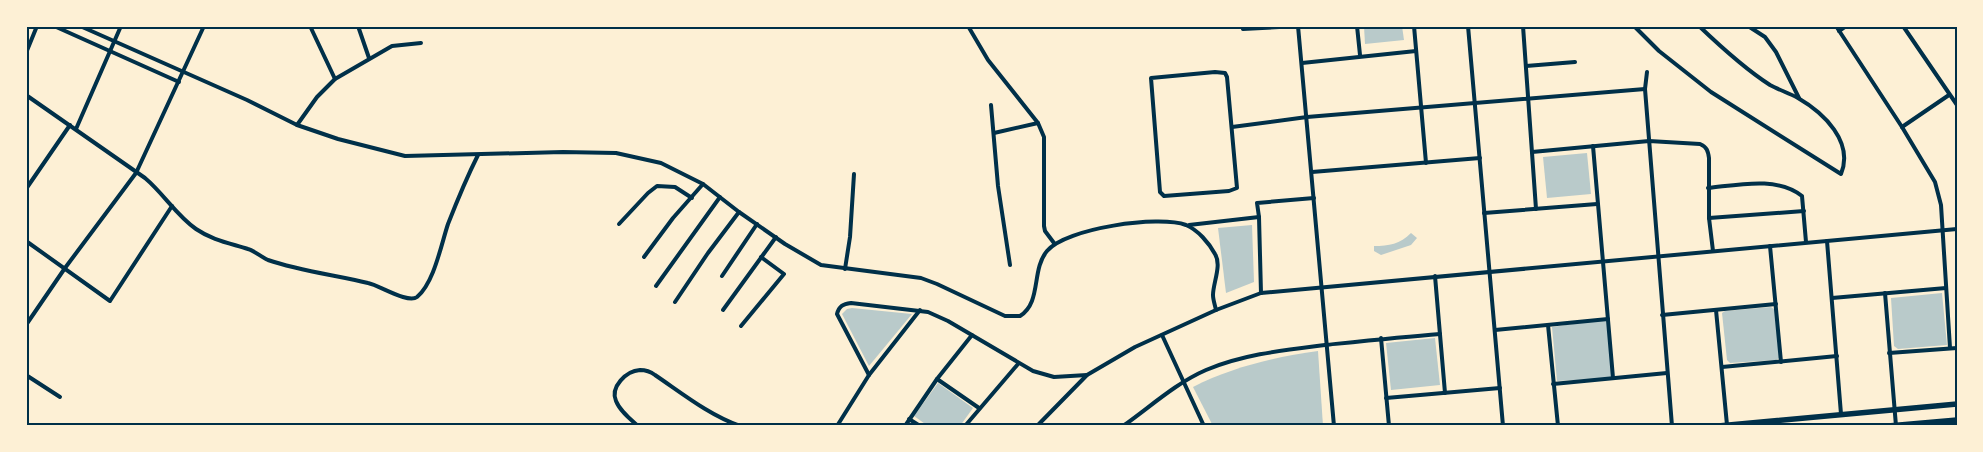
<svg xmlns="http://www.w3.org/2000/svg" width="1983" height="452" viewBox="0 0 1983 452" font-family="'Libre Baskerville',serif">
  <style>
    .green { fill: #b9caca }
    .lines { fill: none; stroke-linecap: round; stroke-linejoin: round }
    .minor { stroke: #003049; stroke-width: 4 }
    .primary { stroke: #003049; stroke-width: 5.5 }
    .neatline { fill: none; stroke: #003049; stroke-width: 2 }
  </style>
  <rect width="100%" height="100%" fill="#fdf0d5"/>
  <!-- green -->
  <g class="green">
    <polygon points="1364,26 1402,26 1404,40 1365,44"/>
    <polygon points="1587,153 1591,194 1547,198 1543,157"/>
    <polygon points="1252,225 1254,282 1226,293 1218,228"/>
    <path d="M1411,233l6,5 -6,7 -30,10 -7,-4v-5c15,0 26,-2 37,-13z"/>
    <polygon points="1942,293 1947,345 1898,349 1894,346 1891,298"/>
    <polygon points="1771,307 1775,310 1779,358 1776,360 1730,363 1727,360 1722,313 1725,311"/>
    <polygon points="852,308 912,314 869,366 842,314 847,309"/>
    <polygon points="1608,319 1613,378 1557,381 1552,327"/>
    <polygon points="1435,338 1440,385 1391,390 1386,343"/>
    <path d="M1318,351l5,75h-110l-20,-39c39,-20 82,-30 125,-36z"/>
    <polygon points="938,383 973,408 960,426 928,426 914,416"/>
  </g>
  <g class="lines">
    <!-- minor -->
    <g class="minor">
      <polyline points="54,26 179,82"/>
      <path d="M80,26l167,74 50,25 41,14 67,17 158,-4 53,1 45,10 42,21 36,28 46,32 36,21 100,13 16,6 68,32h15c22,-14 11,-46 27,-65 19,-23 112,-36 139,-26 12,5 23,18 29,29 7,11 -2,29 -2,41 0,5 2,10 3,15"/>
      <polyline points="310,26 335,79"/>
      <polyline points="358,26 369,58"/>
      <polyline points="968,26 988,60 1038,123 1044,137 1044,226 1045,231 1054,243"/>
      <polyline points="1242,26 1243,29 1298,26"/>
      <polyline points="1298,26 1334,426"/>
      <polyline points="1357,26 1360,55"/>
      <polyline points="1414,26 1426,163"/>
      <polyline points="1468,26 1503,426"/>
      <polyline points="1523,26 1536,209"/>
      <path d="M1634,26l25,25 52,41 130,82c13,-32 -17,-61 -43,-76 -9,-5 -19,-8 -28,-13 -25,-16 -49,-38 -71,-59"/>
      <polyline points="1748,26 1765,37 1776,52 1799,98"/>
      <polyline points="1836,26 1902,127 1935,182 1941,205 1950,348"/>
      <polyline points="1903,26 1957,105"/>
      <polyline points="1839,31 1846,26"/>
      <polyline points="26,53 37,26"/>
      <polyline points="1302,63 1416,51"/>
      <polyline points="1526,66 1575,62"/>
      <polygon points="1215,72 1225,73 1227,77 1237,188 1229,191 1164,196 1160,192 1151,78"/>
      <polyline points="1647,72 1645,89 1672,426"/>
      <path d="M26,95l119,83c19,16 31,37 51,51 16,11 33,14 52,20 7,2 13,8 20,11 32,11 67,15 100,23 11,2 40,21 49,14 17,-14 24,-52 31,-73 9,-23 19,-47 30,-69"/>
      <polyline points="991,105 998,186 1010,265"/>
      <polyline points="297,125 317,97 335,79 392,46 421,43"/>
      <polyline points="1232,127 1307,117 1645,89"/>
      <polyline points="1902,127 1949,95"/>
      <polyline points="76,129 121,26"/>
      <polyline points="994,133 1038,123"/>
      <polyline points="1593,146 1613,378"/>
      <path d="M1532,152l117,-11 51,3c7,3 8,7 9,14v60l4,33"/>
      <polyline points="1312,172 1480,158"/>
      <path d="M1708,188c30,-3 69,-12 94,8l4,46"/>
      <polyline points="26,189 70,125"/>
      <polyline points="1484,213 1597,204"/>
      <polyline points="1709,218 1804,211"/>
      <polyline points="619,224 648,193 657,186 675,187 692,198"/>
      <polyline points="1189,225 1259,217"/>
      <polyline points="26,241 110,301 172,206"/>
      <polyline points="1827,241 1841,414"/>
      <polyline points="1770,246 1781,362"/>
      <polyline points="644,257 673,218 703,184"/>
      <polyline points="845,269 850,237 854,174"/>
      <polyline points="722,276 757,224"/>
      <polyline points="1435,276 1445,393"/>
      <polyline points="656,286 720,197"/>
      <polyline points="1261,293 1259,217 1257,203 1314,198"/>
      <polyline points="1885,293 1896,426"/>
      <polyline points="1832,298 1946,288"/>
      <polyline points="675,302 708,253 739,212"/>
      <polyline points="723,310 776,237"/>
      <polyline points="1716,310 1727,425"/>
      <polyline points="1662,315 1776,304"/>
      <polyline points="26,325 65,268 136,173 204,26"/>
      <polyline points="1548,325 1558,426"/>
      <polyline points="741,326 784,274 761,257"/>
      <polyline points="1495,330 1608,319"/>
      <polyline points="1162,335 1204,426"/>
      <polyline points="1381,338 1389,426"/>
      <polyline points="1889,353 1957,348"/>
      <polyline points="1722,367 1837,356"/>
      <polyline points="26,375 60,397"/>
      <path d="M869,375l-32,-61c2,-8 6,-10 14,-11l77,9 20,9 85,50 21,6 33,-2"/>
      <polyline points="937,379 979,408"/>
      <polyline points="1553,384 1667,373"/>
      <polyline points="1386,398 1500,388"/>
      <polyline points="909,419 920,426"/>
      <path d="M638,426c-8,-7 -18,-15 -22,-25 -6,-14 10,-30 24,-31 6,0 11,2 15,5 28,19 54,40 85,51"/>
      <polyline points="837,426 869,375 920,310"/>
      <polyline points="905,426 937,379 972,335"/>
      <polyline points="965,426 1018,364"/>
      <polyline points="1037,426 1087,375 1135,347 1216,310 1261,293 1957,229"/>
      <path d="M1123,426c27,-19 53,-43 83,-56 38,-16 79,-20 119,-25 39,-4 77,-8 115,-11"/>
    </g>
    <!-- primary -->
    <g class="primary">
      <polyline points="1718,426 1957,404"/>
      <polyline points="1888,426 1957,420"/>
    </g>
  </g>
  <!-- border -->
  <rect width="1983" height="452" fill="none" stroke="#fdf0d5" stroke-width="55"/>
  <rect x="28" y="28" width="1928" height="396" class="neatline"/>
</svg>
